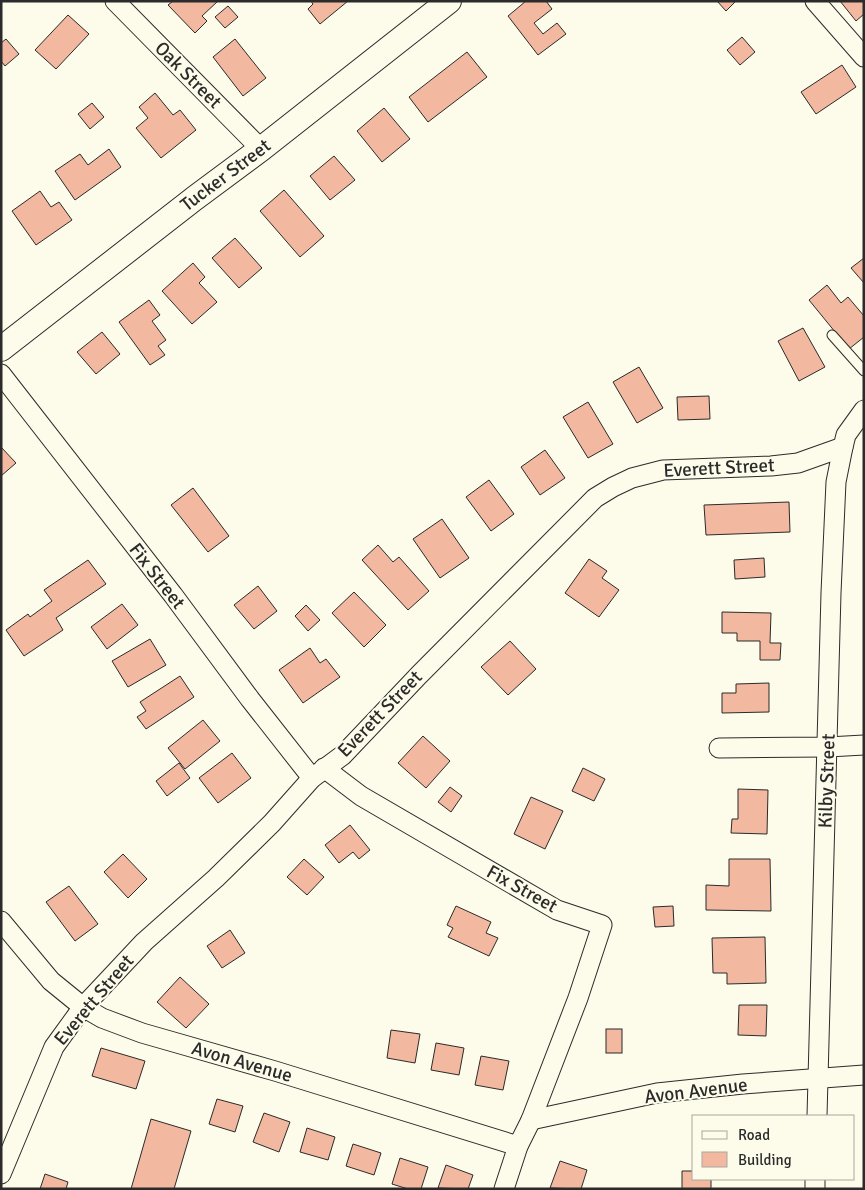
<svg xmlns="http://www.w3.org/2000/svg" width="865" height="1190" viewBox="0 0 865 1190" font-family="Signika,sans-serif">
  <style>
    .building { fill: #f2b8a0; stroke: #2b2b2b }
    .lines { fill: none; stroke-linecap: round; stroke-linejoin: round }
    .service-casing { stroke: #2b2b2b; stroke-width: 11 }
    .minor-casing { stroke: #2b2b2b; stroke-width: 21 }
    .tertiary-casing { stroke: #2b2b2b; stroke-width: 26 }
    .service { stroke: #fdfbea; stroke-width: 9 }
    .minor { stroke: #fdfbea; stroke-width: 19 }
    .tertiary { stroke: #fdfbea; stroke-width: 24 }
    .labels { text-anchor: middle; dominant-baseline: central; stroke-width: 4; stroke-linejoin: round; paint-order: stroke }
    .street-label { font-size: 19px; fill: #2b2b2b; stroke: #fdfbea }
  </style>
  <rect width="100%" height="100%" fill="#fdfbea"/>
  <!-- building -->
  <g class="building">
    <polygon points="173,1 218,1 202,16 207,21 195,33 168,5"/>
    <polygon points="311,1 348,1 320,24 308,9 313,4"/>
    <polygon points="526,1 546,1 552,9 534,23 543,34 557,23 566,34 538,55 508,16"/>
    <polygon points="717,1 736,1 726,11"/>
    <polygon points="840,1 864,1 864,14 856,21"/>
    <polygon points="228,6 238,17 225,28 215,17"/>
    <polygon points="68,15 89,34 56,69 35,50"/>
    <polygon points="742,37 755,52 740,65 727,50"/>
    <polygon points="6,39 19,54 5,66 1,61 1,43"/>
    <polygon points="235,39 266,78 243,96 213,57"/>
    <polygon points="467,52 487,77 428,122 409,97"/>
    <polygon points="842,65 856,87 816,114 801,92"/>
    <polygon points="155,93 173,115 180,110 196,130 161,158 136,128 148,118 139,107"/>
    <polygon points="92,103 104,117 90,129 78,114"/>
    <polygon points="384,108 410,139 382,162 357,131"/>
    <polygon points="109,149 121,167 75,200 55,171 80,154 88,165"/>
    <polygon points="334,156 355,180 330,200 310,176"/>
    <polygon points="284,190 324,236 300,257 260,211"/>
    <polygon points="40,191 51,207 59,202 72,220 36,245 12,211"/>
    <polygon points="235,238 262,268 239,288 212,258"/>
    <polygon points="864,258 864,283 851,268"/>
    <polygon points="193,263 205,277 199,283 217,302 192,324 162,291"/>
    <polygon points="827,285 841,303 848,297 864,316 864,337 849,349 809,300"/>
    <polygon points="149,300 160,315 152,321 166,340 158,346 165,355 150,365 119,322"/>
    <polygon points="803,328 825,367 799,381 778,341"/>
    <polygon points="102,332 120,354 96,374 77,352"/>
    <polygon points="639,367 663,408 637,423 613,382"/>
    <polygon points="709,396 710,419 678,420 677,397"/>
    <polygon points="588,402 613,444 588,458 563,417"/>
    <polygon points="1,447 16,463 1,476"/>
    <polygon points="545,450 565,478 540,495 521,467"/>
    <polygon points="489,480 514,514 491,531 466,497"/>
    <polygon points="193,488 229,536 208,552 171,505"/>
    <polygon points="789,502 790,532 706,535 704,505"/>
    <polygon points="442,519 469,558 440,578 413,539"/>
    <polygon points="378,545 393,562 399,557 429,591 408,610 362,560"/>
    <polygon points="764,558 765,577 735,579 734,560"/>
    <polygon points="589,559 607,571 602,578 619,590 599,617 565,593"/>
    <polygon points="88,560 106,584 56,618 63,630 24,656 6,630 28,614 30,617 52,601 44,590"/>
    <polygon points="258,586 277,611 254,629 234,605"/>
    <polygon points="354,592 386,625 364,647 332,613"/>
    <polygon points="122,604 138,625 107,649 91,627"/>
    <polygon points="306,605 320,620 308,631 295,616"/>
    <polygon points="722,612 771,613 770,643 781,643 780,660 760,660 760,641 737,641 737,633 722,633"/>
    <polygon points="150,639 166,665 128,687 112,661"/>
    <polygon points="510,641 536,669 508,695 481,667"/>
    <polygon points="310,648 320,663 326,659 340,677 303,703 279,670"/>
    <polygon points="180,676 194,697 146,729 137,717 146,711 140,702"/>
    <polygon points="769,683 769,712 722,713 722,693 736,693 736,684"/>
    <polygon points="203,720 220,741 185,769 168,748"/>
    <polygon points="423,736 450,761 426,788 398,763"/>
    <polygon points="232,753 251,778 218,803 199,778"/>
    <polygon points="179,763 190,778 167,796 156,781"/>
    <polygon points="583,768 605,779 594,801 572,791"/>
    <polygon points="450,787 462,796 451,812 438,802"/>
    <polygon points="738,789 768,790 767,834 731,833 732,819 738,819"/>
    <polygon points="531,797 563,811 545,849 514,834"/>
    <polygon points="350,825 370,850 359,859 353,852 339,863 325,845"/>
    <polygon points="123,854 147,879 128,898 104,872"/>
    <polygon points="304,859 324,877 307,895 287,877"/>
    <polygon points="729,859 770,859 771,911 706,910 706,885 729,886"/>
    <polygon points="69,886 98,924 75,941 46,902"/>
    <polygon points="456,906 491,922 486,933 498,938 489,956 448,937 453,928 447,925"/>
    <polygon points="673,906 674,926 655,927 653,907"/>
    <polygon points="230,930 245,953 222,968 207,946"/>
    <polygon points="765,937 766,983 727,984 727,973 713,973 712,938"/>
    <polygon points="180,977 209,1004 186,1028 157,1002"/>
    <polygon points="739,1005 767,1005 766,1036 738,1035"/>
    <rect x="606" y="1029" width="16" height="24"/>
    <polygon points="391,1030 420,1034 415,1063 387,1058"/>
    <polygon points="436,1043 464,1048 459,1075 431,1070"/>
    <polygon points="101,1048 145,1061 136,1089 92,1076"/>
    <polygon points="481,1056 509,1061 503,1090 475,1085"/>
    <polygon points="217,1099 243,1106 235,1132 209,1124"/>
    <polygon points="264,1113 290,1122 279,1152 253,1142"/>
    <polygon points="151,1119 191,1131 174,1189 131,1189"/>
    <polygon points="307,1128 335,1137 328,1160 300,1152"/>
    <polygon points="353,1144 381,1153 374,1175 346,1166"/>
    <polygon points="400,1158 428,1167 421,1189 408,1189 392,1184"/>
    <polygon points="560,1161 587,1170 581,1189 550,1188"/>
    <polygon points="446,1165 473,1175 468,1189 438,1188"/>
    <polygon points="682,1171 694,1171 694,1179 711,1179 711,1189 682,1189"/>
    <polygon points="45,1174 68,1182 66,1189 40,1189"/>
  </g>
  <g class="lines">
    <!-- service casing -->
    <g class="service-casing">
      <polyline id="service" points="832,335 864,371"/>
    </g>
    <!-- minor casing -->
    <g class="minor-casing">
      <g id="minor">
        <polyline points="115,1 261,149"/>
        <polyline points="815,1 864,57"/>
        <polyline points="1,374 173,595 250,699 312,778"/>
        <polyline points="719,748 828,747 864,745"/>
        <polyline points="324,768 361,796 557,910 602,925 578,998 531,1120 518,1146 504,1189"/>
        <polyline points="1,921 51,981 83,1007 102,1018 142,1033 275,1071 518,1146"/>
        <polyline points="817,1116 831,593 836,482 843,447"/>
        <polyline points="531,1120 657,1093 743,1084 864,1075"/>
        <polyline points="1,1174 54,1047 83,1007 144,942 216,878 272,823 312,778 343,755 419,675 595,498 613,487 632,478 663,470 771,466 798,463 843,447 846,435 864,410"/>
        <polyline points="815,1189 815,1179"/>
      </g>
    </g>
    <!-- tertiary casing -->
    <g class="tertiary-casing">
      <g id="tertiary">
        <path id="s1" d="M1,349l194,-151 66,-49 188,-148"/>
      </g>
    </g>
    <!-- service -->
    <use href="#service" class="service"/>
    <!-- minor -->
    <use href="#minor" class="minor"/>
    <!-- tertiary -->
    <use href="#tertiary" class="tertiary"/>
  </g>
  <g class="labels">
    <!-- street labels -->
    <g class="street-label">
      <text transform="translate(188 75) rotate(45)">Oak Street</text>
      <text stroke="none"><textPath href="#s1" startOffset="284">Tucker Street</textPath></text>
      <text transform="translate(719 468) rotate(-3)">Everett Street</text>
      <text transform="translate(157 576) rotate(52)">Fix Street</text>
      <text transform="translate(380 714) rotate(-46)">Everett Street</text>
      <text transform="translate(827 781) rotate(-88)">Kilby Street</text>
      <text transform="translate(522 889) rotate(29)">Fix Street</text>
      <text transform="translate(94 1000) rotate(-50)">Everett Street</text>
      <text transform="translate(242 1062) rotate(16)">Avon Avenue</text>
      <text transform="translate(696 1091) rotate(-7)">Avon Avenue</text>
    </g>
  </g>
  <!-- border -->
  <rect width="865" height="1190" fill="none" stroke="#2b2b2b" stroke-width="5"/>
  <!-- legend -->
  <rect x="692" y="1115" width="162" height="65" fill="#fdfbea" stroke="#a9a89e"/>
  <rect x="702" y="1131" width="25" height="8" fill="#fdfbea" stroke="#a9a89e"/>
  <text x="738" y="1140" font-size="15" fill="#2b2b2b">Road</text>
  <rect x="702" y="1152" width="25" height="15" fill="#f2b8a0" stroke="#a9a89e"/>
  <text x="738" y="1165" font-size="15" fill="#2b2b2b">Building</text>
</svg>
